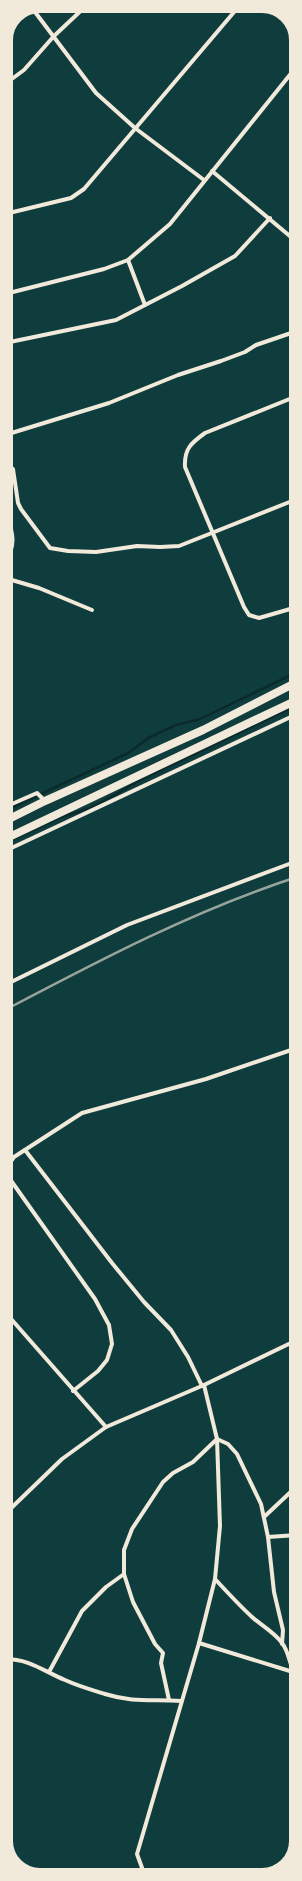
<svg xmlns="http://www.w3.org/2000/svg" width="302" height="1881" viewBox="0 0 302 1881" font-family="Poppins,sans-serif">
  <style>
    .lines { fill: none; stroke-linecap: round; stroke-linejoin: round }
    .stream { stroke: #0a2a2b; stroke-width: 2.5 }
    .minor { stroke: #f1e9da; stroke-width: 4 }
    .trunk { stroke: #f1e9da; stroke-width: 8 }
    .rail { stroke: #97a49c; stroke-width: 2.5 }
    .rim { fill: none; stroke: #f1e9da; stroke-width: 2 }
  </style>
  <rect width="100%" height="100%" fill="#0f3d3e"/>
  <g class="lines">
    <!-- stream -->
    <g class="stream">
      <polyline points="5,811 128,753 150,737 176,725 200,719 297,672"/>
      <polyline points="5,843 61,817 88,809 113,796 138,781 297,705"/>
    </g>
    <!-- minor -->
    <g class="minor">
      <polyline points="32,8 96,93 135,128 204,180"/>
      <polyline points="5,84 24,70 54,36 87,5"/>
      <polyline points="212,171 297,242"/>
      <polyline points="5,214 71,198 84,189 240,5"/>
      <polyline points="128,260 145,305"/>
      <polyline points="5,294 104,269 128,260 170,224 297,66"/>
      <polyline points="5,343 116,320 182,286 235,256 270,218"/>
      <path d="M297,396l-92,37c-14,10 -21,16 -20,34l59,140 5,8 10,3 38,-11"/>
      <polyline points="5,435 109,403 178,375 221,361 245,352 256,345 297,331"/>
      <polyline points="5,463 13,469 18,503 21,509 50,548 68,551 96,552 137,546 160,547 179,546 297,499"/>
      <path d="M5,508c5,17 14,37 0,52"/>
      <polyline points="5,578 39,588 92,610"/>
      <polyline points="5,807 37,793 45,801"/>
      <polyline points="5,851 297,714"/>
      <polyline points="5,985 127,925 297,861"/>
      <polyline points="25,1150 112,1263 144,1302 171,1330 188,1357 202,1386"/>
      <polyline points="5,1312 106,1427"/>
      <path d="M73,1391l25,-20 9,-11 5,-16 -3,-19 -14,-26 -83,-117c-7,-12 -6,-14 2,-25l68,-44 124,-34 91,-31"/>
      <polyline points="5,1514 62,1459 106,1427 204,1385 297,1340"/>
      <polyline points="264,1517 297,1486"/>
      <polyline points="268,1537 297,1535"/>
      <path d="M215,1579c12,13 24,26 37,38 10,9 22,15 30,26 8,10 7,24 15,34"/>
      <polyline points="199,1643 293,1672"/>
      <path d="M5,1659c25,0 38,12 60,21 13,6 27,10 40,14 29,9 47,5 76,7"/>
      <polyline points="49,1672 82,1611 106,1587 124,1574"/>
      <polyline points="169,1700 161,1663 163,1653 155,1644 133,1602 124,1574 124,1550 132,1529 163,1482 173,1473 193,1462 217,1439 228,1444 237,1454 261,1504 268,1537 274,1592 283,1630 282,1644"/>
      <polyline points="145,1876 137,1854 199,1643 215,1579 220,1526 217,1439 204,1385"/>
    </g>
    <!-- trunk -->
    <g class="trunk">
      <polyline points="5,821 45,801 203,730 297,682"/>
      <polyline points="5,839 297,700"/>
    </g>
    <!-- rail -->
    <path class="rail" d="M5,1010c95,-50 190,-100 292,-133"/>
  </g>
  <!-- crop -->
  <path d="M0 0H302V1881H0ZM40 12H262A28 28 0 0 1 290 40V1841A28 28 0 0 1 262 1869H40A28 28 0 0 1 12 1841V40A28 28 0 0 1 40 12Z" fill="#f1e9da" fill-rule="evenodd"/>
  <path class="rim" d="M40 12H262A28 28 0 0 1 290 40V1841A28 28 0 0 1 262 1869H40A28 28 0 0 1 12 1841V40A28 28 0 0 1 40 12Z"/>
</svg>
